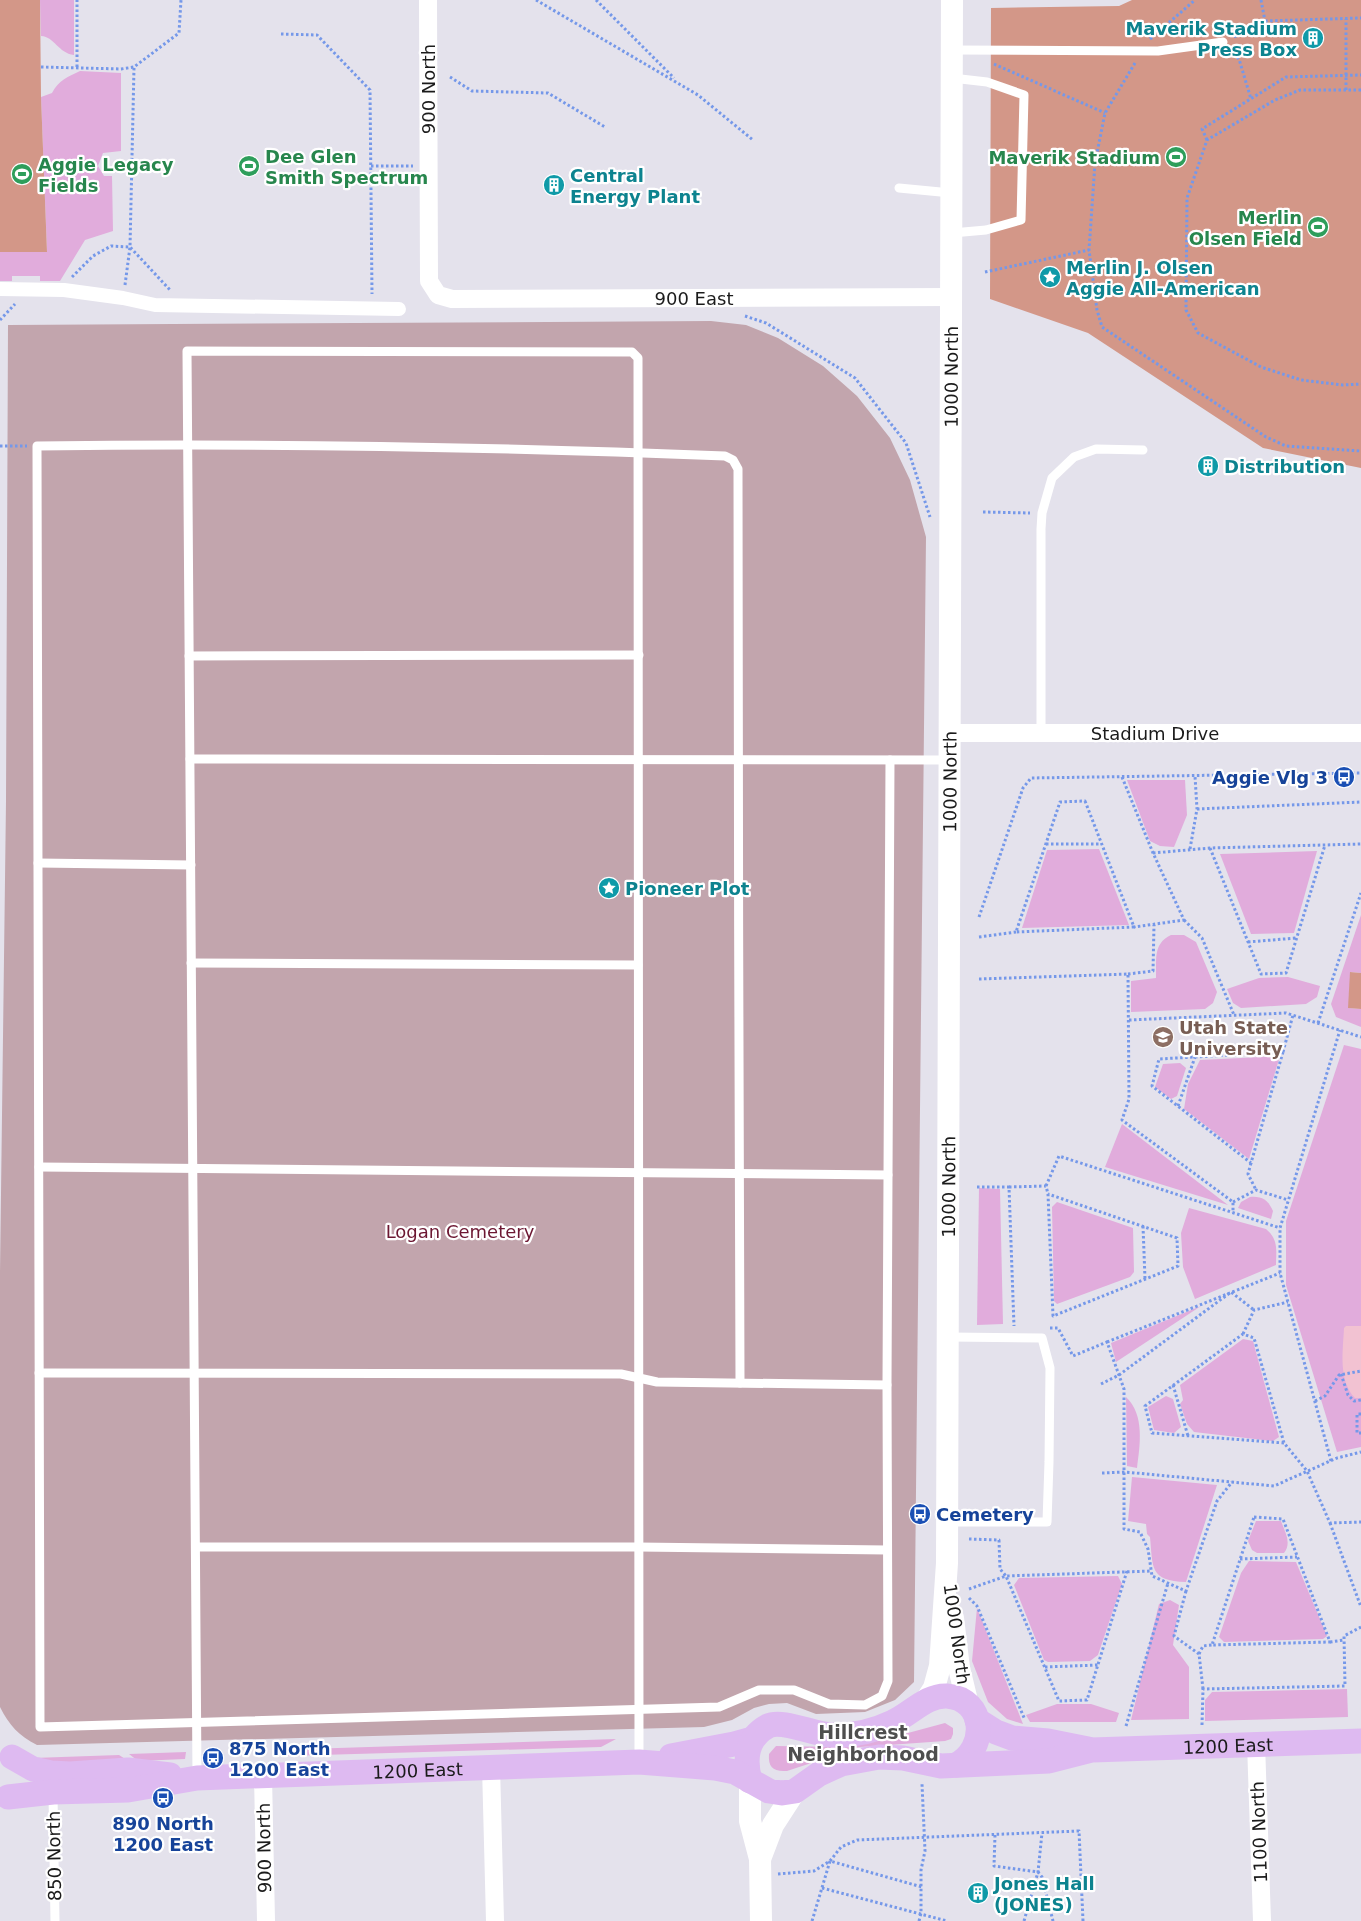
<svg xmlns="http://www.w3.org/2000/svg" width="1361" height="1921" viewBox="0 0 1361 1921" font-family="'DejaVu Sans',sans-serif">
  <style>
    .grass { fill: #e1acdc }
    .cemetery { fill: #c2a5ad }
    .park { fill: #f2c2d2 }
    .pitch { fill: #d39788 }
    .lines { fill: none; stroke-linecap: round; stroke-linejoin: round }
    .path { stroke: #7598e9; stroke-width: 3; stroke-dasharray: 2.5 2.5; stroke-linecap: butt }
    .service { stroke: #fff; stroke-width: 9 }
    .pedestrian { stroke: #fff; stroke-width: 14 }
    .minor { stroke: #fff; stroke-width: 18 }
    .tertiary { stroke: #fff; stroke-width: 22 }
    .secondary { stroke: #debaf1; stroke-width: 25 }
    .labels { text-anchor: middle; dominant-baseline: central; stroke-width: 4.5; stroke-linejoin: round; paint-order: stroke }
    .culture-label { font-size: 18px; font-weight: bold; fill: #0d838f; stroke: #fff; text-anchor: start }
    .street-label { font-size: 18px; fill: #1b1b1b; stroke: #fff }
    .leisure-label { font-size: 18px; font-weight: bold; fill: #27864d; stroke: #fff; text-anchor: start }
    .transit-label { font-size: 18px; font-weight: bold; fill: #164399; stroke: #fff; text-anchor: start }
    .education-label { font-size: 18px; font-weight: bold; fill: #785e54; stroke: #fff; text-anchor: start }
    .park-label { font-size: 18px; fill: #6c1732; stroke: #fff }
    .neighbourhood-label { font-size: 19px; font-weight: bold; fill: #4e4e4e; stroke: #fff }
  </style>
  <rect width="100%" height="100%" fill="#e4e2ec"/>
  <!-- grass -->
  <g class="grass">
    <path d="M40,0h34v55c-16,-2 -19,-18 -33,-19z"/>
    <path d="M80,71l41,2v78l-18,2 -5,13 6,10h8l1,55 -28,9 -25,41h-20v-5h-28v5h-12v-29l47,-1 -6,-154 11,-4c7,-13 15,-16 28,-22z"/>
    <polygon points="1127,780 1185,780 1187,815 1174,847 1160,846 1150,841"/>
    <polygon points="1099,849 1129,925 1022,928 1047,850"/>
    <polygon points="1317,851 1294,933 1251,934 1220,854"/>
    <polygon points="1361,915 1361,973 1351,972 1349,1008 1361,1009 1361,1027 1336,1017 1331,1004"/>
    <path d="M1171,935h13l12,7 21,50 -4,11 -8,6 -74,3v-31l25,-3c1,-17 -4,-34 15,-43z"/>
    <polygon points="1288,977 1320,986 1317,997 1306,1004 1241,1008 1233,1003 1227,989 1259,978"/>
    <polygon points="1344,1045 1361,1049 1361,1326 1347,1326 1355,1398 1361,1398 1361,1447 1337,1452 1286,1285 1286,1221"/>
    <polygon points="1280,1056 1249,1159 1184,1109 1188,1084 1200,1060"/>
    <polygon points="1180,1063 1186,1068 1177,1096 1171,1099 1155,1087 1163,1064"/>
    <polygon points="1122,1124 1228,1205 1105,1167"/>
    <polygon points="979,1188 1000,1189 1003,1324 977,1325"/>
    <path d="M1250,1197c12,-1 18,3 23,14l-2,8 -33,-11 3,-6z"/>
    <polygon points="1057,1202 1133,1228 1134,1272 1130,1277 1057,1304 1054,1301 1052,1207"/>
    <path d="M1189,1208l77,21c13,11 10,21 10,36l-81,34 -12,-32 -2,-34z"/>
    <polygon points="1201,1306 1116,1362 1111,1343"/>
    <polygon points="1243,1339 1253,1341 1279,1437 1273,1441 1194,1432 1187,1424 1180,1404 1183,1400 1180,1385"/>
    <polygon points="1166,1396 1173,1399 1181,1427 1174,1433 1154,1430 1148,1407"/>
    <path d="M1126,1397c19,18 14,48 11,71l-10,-2z"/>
    <path d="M1132,1477l85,8 -31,97c-37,-1 -33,-15 -36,-45l-3,-3 -1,-10 -18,-3z"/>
    <path d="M1256,1521h25c4,11 11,22 3,32h-27l-5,-3 -4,-9z"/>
    <polygon points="1249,1561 1296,1562 1327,1636 1323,1639 1224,1642 1219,1637 1241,1573"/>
    <polygon points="1118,1576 1122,1584 1098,1655 1090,1661 1048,1662 1044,1660 1014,1585 1019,1578"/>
    <polygon points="1170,1600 1179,1605 1173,1645 1189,1667 1189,1719 1131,1720 1159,1604"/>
    <polygon points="977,1608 1023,1724 1007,1719 988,1702 972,1661"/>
    <polygon points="1347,1689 1348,1717 1205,1721 1205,1700 1212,1692"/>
    <polygon points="1057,1704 1091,1704 1119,1713 1116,1722 1030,1722 1026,1715"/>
    <path d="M945,1723l8,5v6l-2,5 -6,2 -85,6 -73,24c-14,1 -19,-4 -18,-17l7,-8 64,1 42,-7z"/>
    <polygon points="616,1739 601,1747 286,1756 275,1750"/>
    <polygon points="186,1752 185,1759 138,1761 129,1754"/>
    <polygon points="119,1755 130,1762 74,1766 33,1758"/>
  </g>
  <!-- cemetery -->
  <path class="cemetery" d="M711,321l35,4 32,13 45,28 34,30 33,42 20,42 16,57 -12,1145 -19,18 -30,12 -49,2 -29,-11 -18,1 -15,4 -22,12 -28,7 -667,18c-18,-9 -28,-20 -37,-38v-434l6,-472 2,-476z"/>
  <!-- park -->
  <path class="park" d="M1346,1326h15v72h-6c-17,-17 -12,-48 -11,-70z"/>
  <!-- pitch -->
  <g class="pitch">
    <polygon points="0,0 40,0 41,97 47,252 0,252"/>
    <polygon points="1132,0 1361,0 1361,468 1263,448 1088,333 990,299 991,8 1119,6"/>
    <polygon points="1350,972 1361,973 1361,1009 1348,1008"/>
  </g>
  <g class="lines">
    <!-- path -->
    <g class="path">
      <polyline points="536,0 698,95 753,140"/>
      <polyline points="596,0 674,78"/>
      <polyline points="1261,0 1265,21"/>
      <polyline points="281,34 317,35 370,90 372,294"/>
      <polyline points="1234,37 1265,21 1361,18"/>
      <polyline points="1150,39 1195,0"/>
      <polyline points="1230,50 1239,59 1251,99"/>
      <polyline points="1135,63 1105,113 1095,163 1089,250 1097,310 1102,327 1266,437 1286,446 1361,451"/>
      <polyline points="994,64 1105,113"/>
      <polyline points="41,67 121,69 134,67 179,33 181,0"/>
      <polyline points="77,67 77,0"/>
      <polyline points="450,77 472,91 548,93 605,127"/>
      <polyline points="1346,90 1346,19"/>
      <polyline points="1361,90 1300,90 1275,100 1207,140 1187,198 1186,310 1198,333 1261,367 1301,380 1343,385 1361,384"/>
      <polyline points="1207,140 1202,129 1286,77 1361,75"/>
      <polyline points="371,166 413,166"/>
      <polyline points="985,272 1089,250"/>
      <polyline points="72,277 93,256 111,246 130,247 170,290"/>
      <polyline points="125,285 130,247 134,67"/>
      <polyline points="745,316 766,323 855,378 906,443 930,517"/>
      <polyline points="0,320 15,304"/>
      <polyline points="0,446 27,446"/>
      <polyline points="983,512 1030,513"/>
      <polyline points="1122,777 1153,853 1184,920 1134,927"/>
      <polygon points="1085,801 1134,927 1016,932 1060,802"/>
      <polyline points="1197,809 1361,802"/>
      <polyline points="1046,844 1101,844"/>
      <polyline points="1210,848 1261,974 1286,973 1325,845"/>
      <polyline points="1190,849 1197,809 1195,776"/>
      <polyline points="1153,853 1210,848 1361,844"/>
      <polyline points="979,917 1023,788 1031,778 1361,773"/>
      <polyline points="1184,920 1202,938 1234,1015"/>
      <polyline points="979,937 1016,932"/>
      <polyline points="1248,942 1296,938"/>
      <polyline points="1128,974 1153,971 1154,925"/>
      <polyline points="979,979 1128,974 1129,1099 1122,1120 1233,1202 1233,1213"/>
      <polyline points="1129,1020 1286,1013 1361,1037"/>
      <polyline points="1318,1023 1361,893"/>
      <polygon points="1283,1052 1251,1163 1152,1086 1159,1059"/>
      <polyline points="1283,1052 1293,1015"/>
      <polyline points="1178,1106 1195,1057"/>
      <polyline points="1251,1163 1248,1174 1256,1190"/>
      <polyline points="1046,1186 1059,1156 1280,1228"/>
      <polyline points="977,1187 1009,1187 1014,1326"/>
      <polyline points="1009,1187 1046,1186 1048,1194 1053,1316 1178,1266 1177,1238 1048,1194"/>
      <polyline points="1233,1202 1256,1190 1288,1200"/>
      <polyline points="1143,1226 1145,1279"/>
      <polyline points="1050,1328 1058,1328 1073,1356 1107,1342 1124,1389 1124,1529 1140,1532 1148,1549 1152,1576 1186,1591 1217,1501 1232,1482"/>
      <polyline points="1243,1334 1254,1310 1288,1302"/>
      <polyline points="1107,1342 1280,1273"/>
      <polyline points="1341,1374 1348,1395 1354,1401 1361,1400"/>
      <polyline points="1101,1384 1119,1375 1231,1292 1254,1310"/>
      <polyline points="1173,1385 1188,1436"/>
      <polyline points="1315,1401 1325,1396 1339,1375 1361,1371"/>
      <polyline points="1361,1414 1357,1414 1357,1433 1361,1433"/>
      <polyline points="1284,1443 1152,1433 1145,1406 1243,1334 1254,1338 1284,1443 1307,1471 1330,1523 1361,1522"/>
      <polyline points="1331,1461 1280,1273 1280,1228 1340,1030"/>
      <polyline points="1102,1473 1125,1472 1274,1486 1337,1458 1361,1452"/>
      <polygon points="1254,1517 1283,1519 1330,1642 1212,1645"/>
      <polyline points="1330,1523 1361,1607"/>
      <polyline points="969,1539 999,1540 1000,1569 1006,1576 969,1589"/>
      <polyline points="1240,1559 1297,1557"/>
      <polyline points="1127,1571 1087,1700 1059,1701 1006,1576 1151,1571"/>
      <polyline points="1186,1591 1174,1636 1199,1654 1203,1689"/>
      <polyline points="969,1598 977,1606 1025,1720"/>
      <polyline points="1330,1642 1344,1640"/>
      <polyline points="1199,1654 1203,1646 1212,1645"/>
      <polyline points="1045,1667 1098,1665"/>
      <polyline points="1202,1725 1203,1689 1345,1686 1344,1636 1361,1627"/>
      <polyline points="1126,1726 1168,1583"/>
      <polyline points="995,1835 994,1866 1038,1872 1042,1877 1053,1921"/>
      <polyline points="778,1874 814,1871 830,1861 841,1847 857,1840 1079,1831 1083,1921"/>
      <polyline points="822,1888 947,1921"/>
      <polyline points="812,1921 830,1861 922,1887"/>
      <polyline points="919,1921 921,1913 921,1870 925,1851 922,1784"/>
      <polyline points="1024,1921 1038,1872 1042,1833"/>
    </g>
    <!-- service -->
    <g class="service">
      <polyline points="952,50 1158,51 1223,42"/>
      <polyline points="899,188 951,193"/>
      <polyline points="952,233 986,230 1021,220 1024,95 987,82 952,78"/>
      <polyline points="189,656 639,655"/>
      <polyline points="1041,733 1041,529 1042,513 1052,478 1074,457 1096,449 1143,450"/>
      <polyline points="190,759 949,760"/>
      <polyline points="38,863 191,865"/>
      <polyline points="191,963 638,965"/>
      <polyline points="39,1167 888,1175"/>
      <polyline points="39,1373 621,1374 657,1382 887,1385"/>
      <path d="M740,1383c-3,-305 0,-609 -2,-914l-5,-9 -8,-4c-229,-9 -459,-13 -688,-10l3,1281 679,-20 40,-17h35l35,14 36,1 17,-9 6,-15 -1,-296 3,-625"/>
      <polyline points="947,1522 1047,1522 1049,1462 1050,1368 1042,1338 949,1337"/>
      <polyline points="196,1547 638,1547 887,1550"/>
      <polyline points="197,1777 187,351 632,352 638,358 639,1762"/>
      <polyline points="53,1794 55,1921"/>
    </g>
    <!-- pedestrian -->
    <polyline class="pedestrian" points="0,289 64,290 123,298 155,305 399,309"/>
    <!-- minor -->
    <g class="minor">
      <polyline points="428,0 429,281 438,295 452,299 951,297"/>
      <polyline points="949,733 1361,733"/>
      <polyline points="1256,1743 1262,1921"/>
      <polyline points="491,1766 495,1921"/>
      <polyline points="263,1776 266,1921"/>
    </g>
    <!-- tertiary -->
    <g class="tertiary">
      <polyline points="953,1618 959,1668 968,1705"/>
      <path id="s1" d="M925,1702l9,-14 6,-22 7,-103 5,-1563"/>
      <polyline points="750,1781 750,1821 760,1859 761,1921"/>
      <polyline points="760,1859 773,1825 795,1791"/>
    </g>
    <!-- secondary -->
    <g class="secondary">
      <polyline points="977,1720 996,1732 1012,1738 1048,1741 1088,1749"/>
      <polyline points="671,1756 734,1744 752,1739"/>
      <polyline points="12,1757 33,1769 51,1773 70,1774 128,1770 170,1775"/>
      <path d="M750,1781c-6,-22 -4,-43 18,-55 14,-7 45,8 63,9 21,1 43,-4 62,-13 18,-8 33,-27 54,-26 39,3 41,53 9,69"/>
      <path id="s2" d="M8,1797l45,-5 75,-2 69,-12 442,-16 76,6 20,4 34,19 13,2 13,-2 24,-17 22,-10 38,-7 24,1 38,8 108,-5 43,-11 269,-9"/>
    </g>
  </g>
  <!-- icons -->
  <defs>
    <g id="building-disc" transform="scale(1.125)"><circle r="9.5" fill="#0f9aa8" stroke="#fff"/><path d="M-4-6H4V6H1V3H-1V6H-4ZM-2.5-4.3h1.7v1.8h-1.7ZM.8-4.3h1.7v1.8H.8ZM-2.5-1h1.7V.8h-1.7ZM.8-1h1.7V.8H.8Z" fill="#fff"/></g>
    <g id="stadium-disc" transform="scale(1.125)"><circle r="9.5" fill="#2e9e5b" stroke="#fff"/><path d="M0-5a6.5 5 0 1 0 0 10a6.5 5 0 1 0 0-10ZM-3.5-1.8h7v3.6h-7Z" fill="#fff"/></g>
    <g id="sight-disc" transform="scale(1.125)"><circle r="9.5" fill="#0f9aa8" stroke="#fff"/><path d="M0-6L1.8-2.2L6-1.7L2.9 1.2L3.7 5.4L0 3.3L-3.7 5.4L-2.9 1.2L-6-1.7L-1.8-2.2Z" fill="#fff"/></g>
    <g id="bus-disc" transform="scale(1.125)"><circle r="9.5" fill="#1a4fb4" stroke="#fff"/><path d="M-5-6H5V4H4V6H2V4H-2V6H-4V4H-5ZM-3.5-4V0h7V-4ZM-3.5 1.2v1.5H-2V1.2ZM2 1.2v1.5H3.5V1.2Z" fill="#fff"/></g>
    <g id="university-disc" transform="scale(1.125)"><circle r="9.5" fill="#8d6e63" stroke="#fff"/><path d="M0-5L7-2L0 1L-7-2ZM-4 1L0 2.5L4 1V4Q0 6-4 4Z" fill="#fff"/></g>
  </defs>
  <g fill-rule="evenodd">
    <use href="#building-disc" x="1313" y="38"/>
    <use href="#stadium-disc" x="1176" y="157"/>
    <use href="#stadium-disc" x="249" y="166"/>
    <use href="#stadium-disc" x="22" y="174"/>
    <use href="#building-disc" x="554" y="185"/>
    <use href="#stadium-disc" x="1318" y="227"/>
    <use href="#sight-disc" x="1050" y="277"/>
    <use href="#building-disc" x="1208" y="466"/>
    <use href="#bus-disc" x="1344" y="777"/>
    <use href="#sight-disc" x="609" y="888"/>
    <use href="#university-disc" x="1163" y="1037"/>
    <use href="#bus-disc" x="920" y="1514"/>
    <use href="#bus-disc" x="213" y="1758"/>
    <use href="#bus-disc" x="163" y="1798"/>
    <use href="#building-disc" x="978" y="1893"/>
  </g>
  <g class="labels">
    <!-- culture labels -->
    <g class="culture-label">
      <text x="1297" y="28" text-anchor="end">Maverik Stadium<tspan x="1297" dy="21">Press Box</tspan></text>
      <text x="570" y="175">Central<tspan x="570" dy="21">Energy Plant</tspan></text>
      <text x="1066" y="267">Merlin J. Olsen<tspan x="1066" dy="21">Aggie All-American</tspan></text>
      <text x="1224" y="466">Distribution</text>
      <text x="625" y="888">Pioneer Plot</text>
      <text x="994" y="1883">Jones Hall<tspan x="994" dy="21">(JONES)</tspan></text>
    </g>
    <!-- street labels -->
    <g class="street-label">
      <text transform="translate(428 89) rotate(-90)">900 North</text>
      <text x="694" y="298">900 East</text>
      <text stroke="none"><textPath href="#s1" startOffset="1329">1000 North</textPath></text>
      <text x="1155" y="733">Stadium Drive</text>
      <text stroke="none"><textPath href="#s1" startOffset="924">1000 North</textPath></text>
      <text stroke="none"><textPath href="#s1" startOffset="519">1000 North</textPath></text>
      <text transform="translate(957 1634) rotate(82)">1000 North</text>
      <text stroke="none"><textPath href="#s2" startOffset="1238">1200 East</textPath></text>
      <text stroke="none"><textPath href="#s2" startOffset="411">1200 East</textPath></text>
      <text transform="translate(1259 1832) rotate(-92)">1100 North</text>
      <text transform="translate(264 1848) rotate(-91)">900 North</text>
      <text transform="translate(54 1856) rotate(-91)">850 North</text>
    </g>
    <!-- leisure labels -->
    <g class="leisure-label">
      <text x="265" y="156">Dee Glen<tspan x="265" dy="21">Smith Spectrum</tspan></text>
      <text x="1160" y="157" text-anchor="end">Maverik Stadium</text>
      <text x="38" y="164">Aggie Legacy<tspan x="38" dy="21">Fields</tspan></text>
      <text x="1302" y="217" text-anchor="end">Merlin<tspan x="1302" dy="21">Olsen Field</tspan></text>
    </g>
    <!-- transit labels -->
    <g class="transit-label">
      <text x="1328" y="777" text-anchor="end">Aggie Vlg 3</text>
      <text x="936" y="1514">Cemetery</text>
      <text x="229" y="1748">875 North<tspan x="229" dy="21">1200 East</tspan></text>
      <text x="163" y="1823" text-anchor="middle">890 North<tspan x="163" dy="21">1200 East</tspan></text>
    </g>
    <!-- education labels -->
    <g class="education-label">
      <text x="1179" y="1027">Utah State<tspan x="1179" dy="21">University</tspan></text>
    </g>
    <!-- park labels -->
    <g class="park-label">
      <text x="460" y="1231">Logan Cemetery</text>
    </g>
    <!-- neighbourhood labels -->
    <g class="neighbourhood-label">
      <text x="863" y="1732">Hillcrest<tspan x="863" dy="22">Neighborhood</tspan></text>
    </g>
  </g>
</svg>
